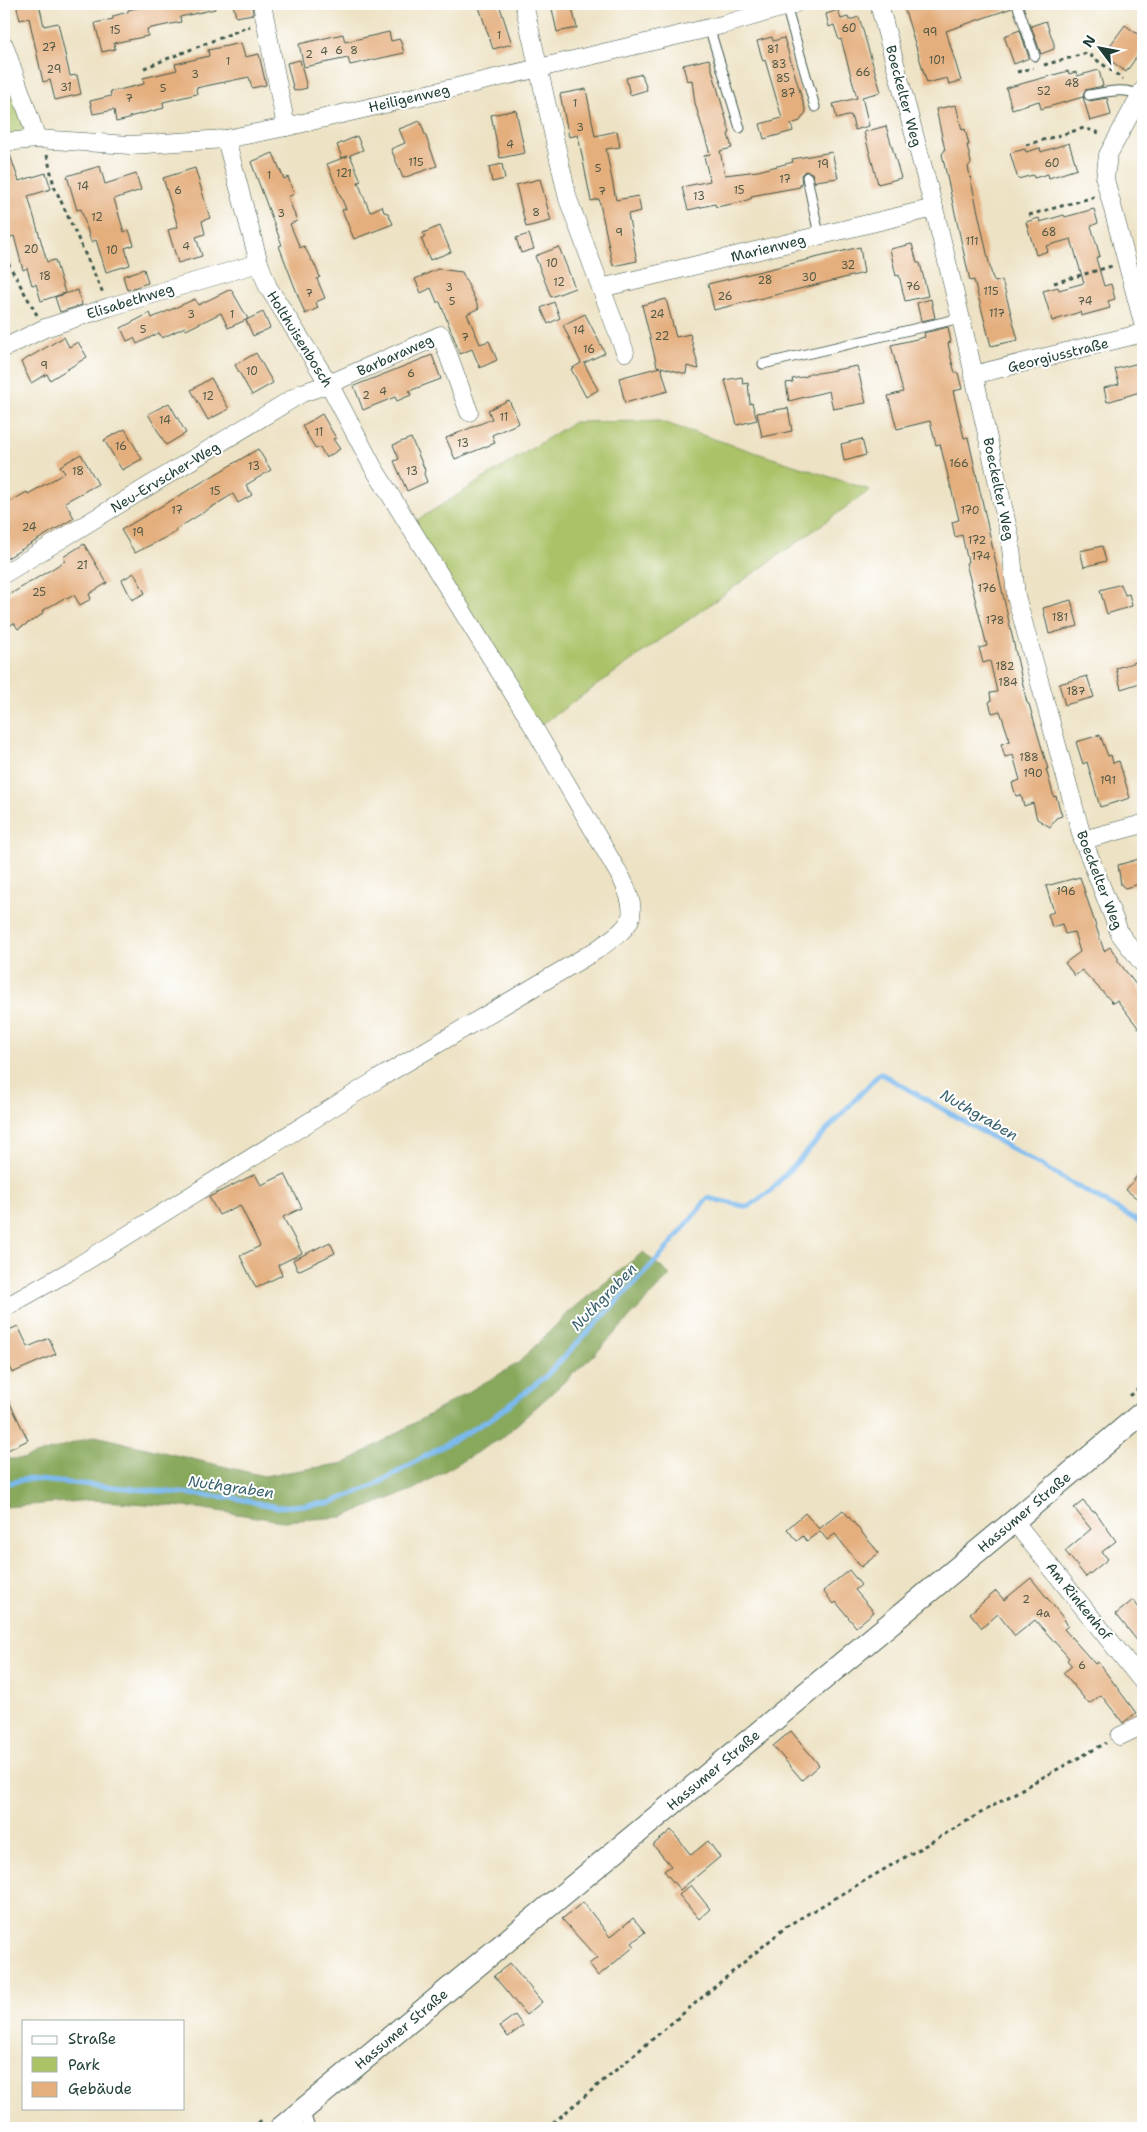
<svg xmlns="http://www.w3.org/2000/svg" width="1147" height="2132" viewBox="0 0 1147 2132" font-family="'Shantell Sans',sans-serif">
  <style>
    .green { fill: #abc267; stroke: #65804e }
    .forest { fill: #88a85c; stroke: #547248 }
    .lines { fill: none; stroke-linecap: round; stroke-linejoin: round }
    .stream { stroke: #7ab9ee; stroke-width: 5 }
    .building { fill: #e4ae7d }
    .service-casing { stroke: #3e564a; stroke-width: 11 }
    .minor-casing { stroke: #3e564a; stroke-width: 19 }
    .tertiary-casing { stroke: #3e564a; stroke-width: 24 }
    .path { stroke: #3e564a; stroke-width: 3; stroke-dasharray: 4 4; stroke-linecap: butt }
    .service { stroke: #fff; stroke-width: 9 }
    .minor { stroke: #fff; stroke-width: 18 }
    .tertiary { stroke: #fff; stroke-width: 22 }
    .labels { text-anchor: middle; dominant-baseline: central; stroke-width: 4; stroke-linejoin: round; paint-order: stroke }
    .number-label { font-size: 11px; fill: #505946 }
    .street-label { font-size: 14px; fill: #1f3d34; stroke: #fff }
    .water-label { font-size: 15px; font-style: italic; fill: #3a626c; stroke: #fff }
  </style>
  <rect width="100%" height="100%" fill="#fff"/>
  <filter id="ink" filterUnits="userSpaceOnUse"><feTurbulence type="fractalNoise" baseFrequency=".02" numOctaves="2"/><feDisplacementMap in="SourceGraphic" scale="10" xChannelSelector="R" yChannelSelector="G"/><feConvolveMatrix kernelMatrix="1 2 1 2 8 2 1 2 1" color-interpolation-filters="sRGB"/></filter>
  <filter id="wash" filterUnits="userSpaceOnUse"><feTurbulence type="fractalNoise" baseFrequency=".0096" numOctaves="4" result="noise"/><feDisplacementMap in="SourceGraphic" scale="20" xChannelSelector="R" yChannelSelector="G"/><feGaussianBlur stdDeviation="1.12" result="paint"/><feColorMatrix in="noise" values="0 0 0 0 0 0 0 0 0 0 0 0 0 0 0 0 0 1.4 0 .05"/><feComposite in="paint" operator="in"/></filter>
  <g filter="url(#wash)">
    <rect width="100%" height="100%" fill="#ede2c4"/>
    <!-- green -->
    <g class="green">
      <polygon points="4,45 37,139 4,142"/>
      <polygon points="659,421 870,490 534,730 408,526 574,422"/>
    </g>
    <!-- forest -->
    <polygon class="forest" points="643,1252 670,1275 595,1354 503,1437 414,1489 342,1517 283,1521 198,1508 92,1500 4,1507 4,1459 23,1459 95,1436 264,1476 345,1463 517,1364 569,1312"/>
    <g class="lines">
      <!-- stream -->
      <polyline class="stream" points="4,1484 27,1479 235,1498 277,1507 330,1503 373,1486 492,1418 545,1377 665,1251 708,1198 748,1207 769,1192 880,1073 1143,1224"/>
    </g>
    <g id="blocks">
      <!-- building -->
      <g class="building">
        <polygon points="16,4 39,4 44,26 58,23 70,76 77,75 81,94 55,100 50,80 43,82 29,18 20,20"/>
        <polygon points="146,4 214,4 215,9 180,17 181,22 147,29 148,36 114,43 115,49 102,52 95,23 113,19 113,16 128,12 128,10 146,6"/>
        <polygon points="233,4 252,4 253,14 236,17"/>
        <polygon points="478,4 499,4 512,44 493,49"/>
        <polygon points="551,4 571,4 577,28 557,32"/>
        <polygon points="903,4 1011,4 1012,8 946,31 961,81 949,84 947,78 927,83"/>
        <polygon points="838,10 841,19 848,17 849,20 859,17 881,92 862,97 869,126 855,130 851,115 837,119 833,104 857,98 841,39 839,40 834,25 829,27 826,14"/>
        <polygon points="1046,21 1054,44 1054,49 1041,54 1031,26"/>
        <polygon points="1125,25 1143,38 1143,48 1126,72 1103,55"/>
        <polygon points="1020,30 1029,58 1014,64 1004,36"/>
        <polygon points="389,32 391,41 400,39 404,53 350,65 348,58 304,67 299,44 343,34 345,42"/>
        <polygon points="772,37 773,41 784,38 806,112 800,121 791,124 793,131 764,139 760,124 782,118 765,60 763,61 757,41"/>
        <polygon points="241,43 245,57 259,54 266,85 252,88 249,77 196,88 197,94 163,102 164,108 129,117 129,119 116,122 114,110 93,114 90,101 111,96 110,92 144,84 143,78 177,70 175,64 209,56 208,50"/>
        <polygon points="709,59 730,133 728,134 732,148 720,151 725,175 758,171 793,162 792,159 832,152 838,178 816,181 815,183 812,173 805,171 801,175 802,184 800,185 800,187 751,196 752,198 742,202 716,207 715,204 688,210 682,187 710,181 704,156 710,154 695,103 692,80 687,81 683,65"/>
        <polygon points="300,60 307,88 294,91 287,63"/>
        <polygon points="1099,70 1103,86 1085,90 1083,97 1090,101 1107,98 1111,115 1090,121 1083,97 1041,109 1039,101 1012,109 1006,88 1068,71 1069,74 1076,72 1077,76"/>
        <polygon points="642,74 647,90 630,95 626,78"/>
        <polygon points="586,89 595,136 617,131 620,147 606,149 616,200 638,196 641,211 628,214 637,261 613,266 599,199 591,201 578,135 569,137 560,94"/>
        <polygon points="956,105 962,130 965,129 969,145 967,145 971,163 968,167 992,276 995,282 1002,280 1018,340 991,346 974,280 970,281 942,154 945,150 936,109"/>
        <polygon points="516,110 525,153 500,158 491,115"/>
        <polygon points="420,121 437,166 403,178 391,149 405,143 399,129"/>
        <polygon points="886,126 901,178 878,184 864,132"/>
        <polygon points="357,136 363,150 350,155 361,181 358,182 370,212 382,206 384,212 388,213 393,224 354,239 342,210 346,209 327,164 348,156 342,158 337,145"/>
        <polygon points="1069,143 1077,169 1049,178 1048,174 1034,178 1033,175 1018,179 1010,153 1025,149 1026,152 1040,148 1041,152"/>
        <polygon points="4,152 9,152 19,181 46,173 51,189 28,196 47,262 55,260 65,293 41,301 36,284 32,285 27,268 23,270 14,236 4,239"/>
        <polygon points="273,153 284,179 288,177 294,194 288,197 297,221 290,224 300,248 304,246 312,261 313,261 320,277 317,279 325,298 316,302 318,308 305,314 279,246 282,245 251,162"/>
        <polygon points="502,164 505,179 492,182 489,167"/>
        <polygon points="100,166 105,184 136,174 141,190 114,199 124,232 129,230 134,245 125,248 130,265 106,272 96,240 91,242 81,209 77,210 67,176"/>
        <polygon points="195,168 210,218 202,221 205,234 196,237 202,256 178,263 168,230 178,227 163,178"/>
        <polygon points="540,179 551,221 526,227 516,185"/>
        <polygon points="1094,209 1098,223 1091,226 1100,256 1096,258 1104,286 1111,284 1115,299 1108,301 1110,308 1081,316 1080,312 1052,321 1043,291 1058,287 1059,290 1084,283 1071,239 1046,246 1048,251 1036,255 1026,222 1039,218 1040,222 1064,215 1065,217"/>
        <polygon points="440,226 451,252 430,260 421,238 425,237 423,233"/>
        <polygon points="529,234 534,249 521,253 516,238"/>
        <polygon points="912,244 917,263 920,263 928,296 905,301 899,275 896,276 890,249"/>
        <polygon points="559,247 575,288 551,297 535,256"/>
        <polygon points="860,247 864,273 714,310 708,284"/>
        <polygon points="144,269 148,283 127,290 123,276"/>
        <polygon points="438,269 462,272 479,308 467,314 480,344 489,341 497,360 480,368 472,349 460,354 440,302 437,302 431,288 421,293 415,279"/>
        <polygon points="231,289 248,319 228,328 221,313 186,330 185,327 162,338 159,333 137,344 134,338 127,341 121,328 150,313 152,318 195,299 198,305"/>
        <polygon points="78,290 82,305 60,312 55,297"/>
        <polygon points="666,299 676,337 690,334 699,369 687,366 686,374 661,367 668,391 625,403 619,378 660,367 657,366 642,305"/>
        <polygon points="931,299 935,318 921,321 917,303"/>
        <polygon points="554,302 560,318 548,324 541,308"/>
        <polygon points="263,312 270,328 253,336 246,320"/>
        <polygon points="585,314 605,353 584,363 598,390 586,397 571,369 581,363 563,325"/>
        <polygon points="948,327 951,342 948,343 951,358 955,373 958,373 962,389 953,391 964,438 968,437 1027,703 1029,704 1048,769 1046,769 1054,797 1056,796 1062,816 1056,818 1050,827 1037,819 1033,803 1024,806 1021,795 1016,796 1012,783 1020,780 1013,755 1005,757 1001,744 1010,741 1000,711 992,713 989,702 991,701 990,693 997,692 990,661 983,663 979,648 987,646 966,563 968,562 962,535 955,537 952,522 959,520 940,444 936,445 930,421 897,429 888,396 903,392 891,345 925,337 924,333"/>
        <polygon points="64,337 69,347 78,342 87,357 50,380 47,374 31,383 21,362"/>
        <polygon points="256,353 273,383 252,395 235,365"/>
        <polygon points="432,355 441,379 409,391 411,395 397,401 395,397 363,410 354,386"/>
        <polygon points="1143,362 1143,391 1107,402 1104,388 1119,384 1115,369"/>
        <polygon points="857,366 866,403 833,409 829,391 789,401 786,383 793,382 792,379 807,376 809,373 818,373"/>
        <polygon points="742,377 743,384 748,383 750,404 752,403 757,420 737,425 725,380"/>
        <polygon points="211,378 229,409 208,420 191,390"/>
        <polygon points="509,400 519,423 492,435 495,443 455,459 446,438 492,419 488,410"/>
        <polygon points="169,403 186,433 166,445 148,414"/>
        <polygon points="788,408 792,431 762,437 757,413"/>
        <polygon points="322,414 336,438 333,439 340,449 326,458 320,447 316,449 302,426"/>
        <polygon points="125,429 142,459 122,470 104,440"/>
        <polygon points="411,438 425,470 424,474 427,482 407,491 394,461 399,459 393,445"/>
        <polygon points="862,439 866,455 844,461 841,444"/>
        <polygon points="258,449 271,470 246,485 252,495 238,503 233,494 175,530 176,532 135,553 121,530"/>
        <polygon points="81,454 98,484 65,502 74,518 4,560 4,505 27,492 28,494 65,473 60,466"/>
        <polygon points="84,544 107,583 89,594 91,599 80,605 74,595 67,599 66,597 42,611 43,613 37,618 18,629 14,623 4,629 4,598 65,561 63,557"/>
        <polygon points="1102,546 1106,561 1084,567 1080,551"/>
        <polygon points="134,573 145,593 132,600 122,580"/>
        <polygon points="1121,584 1125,595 1129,594 1132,606 1107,614 1100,590"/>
        <polygon points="1071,600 1078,626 1049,634 1043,608"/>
        <polygon points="1143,660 1143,682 1121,689 1116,668"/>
        <polygon points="1087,676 1094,697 1065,705 1059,684"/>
        <polygon points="1100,735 1108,756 1111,755 1113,763 1119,761 1130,798 1100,807 1087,762 1083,764 1076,742"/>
        <polygon points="1139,859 1143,873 1143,883 1125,888 1121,885 1118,865"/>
        <polygon points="1080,877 1104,951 1110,947 1118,958 1118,961 1143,994 1143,1034 1117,1000 1113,1003 1082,970 1075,976 1065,963 1080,952 1074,932 1065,934 1062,924 1052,927 1048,914 1054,912 1046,886"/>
        <polygon points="1143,1168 1143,1203 1126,1190"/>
        <polygon points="255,1174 261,1185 285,1174 302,1208 283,1217 302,1253 278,1265 282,1275 256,1288 240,1256 260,1246 240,1205 219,1215 209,1197"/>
        <polygon points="330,1242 335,1253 298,1271 293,1260"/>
        <polygon points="18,1326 28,1347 49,1338 56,1354 12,1373 4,1355 4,1332"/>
        <polygon points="4,1391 28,1440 4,1452"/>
        <polygon points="1083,1501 1093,1512 1095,1511 1116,1541 1102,1552 1108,1559 1086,1577 1065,1551 1091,1529 1074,1508"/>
        <polygon points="843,1510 879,1553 861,1567 835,1534 827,1540 820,1531 807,1541 803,1536 797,1541 787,1529 805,1513 819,1529"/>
        <polygon points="849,1570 861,1585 855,1590 874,1612 856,1627 836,1602 834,1604 823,1591"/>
        <polygon points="1031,1578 1064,1619 1068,1626 1064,1629 1095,1664 1098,1662 1136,1713 1124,1722 1123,1723 1101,1695 1089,1704 1063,1673 1072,1666 1067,1660 1069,1658 1035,1620 1015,1636 998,1614 982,1628 970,1613 996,1591 1004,1600"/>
        <polygon points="1133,1600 1143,1613 1143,1648 1116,1614"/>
        <polygon points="791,1731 819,1765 802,1780 773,1746"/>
        <polygon points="671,1830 691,1855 708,1841 720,1857 680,1890 664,1871 671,1866 653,1845"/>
        <polygon points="691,1885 710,1909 699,1919 679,1895"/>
        <polygon points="583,1902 610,1937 633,1918 645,1932 632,1943 635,1946 598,1976 589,1964 597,1958 562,1919"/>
        <polygon points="510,1963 542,2002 526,2015 494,1976"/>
        <polygon points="515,2015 523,2026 508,2037 500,2026"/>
      </g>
    </g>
  </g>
  <g filter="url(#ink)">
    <use href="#blocks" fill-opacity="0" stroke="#3e564a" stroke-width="1"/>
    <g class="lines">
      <!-- service casing -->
      <g class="service-casing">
        <g id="service">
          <polyline points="1017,4 1035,56"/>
          <polyline points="786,6 815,107"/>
          <polyline points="709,27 740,128"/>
          <path d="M1089,95c18,-3 34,-8 52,0"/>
          <polyline points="807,177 819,235"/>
          <polyline points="763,364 961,318"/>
          <polyline points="304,2110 310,2128"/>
        </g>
      </g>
      <!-- minor casing -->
      <g class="minor-casing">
        <g id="minor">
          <polyline points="262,4 286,127"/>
          <polyline points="524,4 568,199 601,288 934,208"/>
          <polyline points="879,4 934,208 967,344 1010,538 1016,596 1083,840 1120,934 1143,964"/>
          <polyline points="4,45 37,139"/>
          <polyline points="1143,90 1108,155 1105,179 1143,323"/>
          <polyline points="4,142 37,139 130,145 226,139 286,127 539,68 726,24 794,4"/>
          <polyline points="601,288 625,352"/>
          <polyline points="4,348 45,328 109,307 259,263"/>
          <polyline points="973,375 1143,333"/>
          <polyline points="4,574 302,393 329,384 441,335 469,412"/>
          <polyline points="1083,840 1143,824"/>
          <path d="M4,1308l66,-37 308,-192 217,-128c35,-25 47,-30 27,-72l-96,-165 -153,-247 -44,-83 -61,-97 -9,-24 -33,-124"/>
          <polyline points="1014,1521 1143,1682"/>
          <polyline points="1120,1736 1143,1725"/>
        </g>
      </g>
      <!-- tertiary casing -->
      <g class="tertiary-casing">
        <polyline id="tertiary" points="281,2128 1014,1521 1143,1412"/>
      </g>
      <!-- path -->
      <g class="path">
        <polyline points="1044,65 1087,53 1123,79"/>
        <polyline points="144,68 250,26"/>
        <polyline points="1017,72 1033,68"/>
        <polyline points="1026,145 1084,128 1102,134"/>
        <polyline points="47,155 54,186 103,293"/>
        <polyline points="1029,215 1094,197"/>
        <polyline points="4,256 37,315"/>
        <polyline points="1054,283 1112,266"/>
        <polyline points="1130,1396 1143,1385"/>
        <polyline points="252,2128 263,2119"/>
        <polyline points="547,2128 787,1926 1034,1782 1106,1743"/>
      </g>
      <!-- service -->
      <use href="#service" class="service"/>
      <!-- minor -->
      <use href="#minor" class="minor"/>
      <!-- tertiary -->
      <use href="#tertiary" class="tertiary"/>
    </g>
  </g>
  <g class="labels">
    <!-- number labels -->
    <g class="number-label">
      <text x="849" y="28">60</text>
      <text x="115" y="30">15</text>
      <text x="930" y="32">99</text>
      <text x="499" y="35">1</text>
      <text x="49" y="47">27</text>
      <text x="773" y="49">81</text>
      <text x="339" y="50">6</text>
      <text x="354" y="50">8</text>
      <text x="324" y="51">4</text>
      <text x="309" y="54">2</text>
      <text x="937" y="60">101</text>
      <text x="228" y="61">1</text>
      <text x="779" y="64">83</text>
      <text x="54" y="69">29</text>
      <text x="863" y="72">66</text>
      <text x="195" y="74">3</text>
      <text x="783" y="78">85</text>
      <text x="1072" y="83">48</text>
      <text x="66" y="87">31</text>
      <text x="163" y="88">5</text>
      <text x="1044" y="91">52</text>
      <text x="788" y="93">87</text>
      <text x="129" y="98">7</text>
      <text x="575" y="103">1</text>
      <text x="580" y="127">3</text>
      <text x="510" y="144">4</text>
      <text x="416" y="162">115</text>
      <text x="1052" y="163">60</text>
      <text x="823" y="164">19</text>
      <text x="598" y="168">5</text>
      <text x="344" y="173">121</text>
      <text x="269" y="175">1</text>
      <text x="785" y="179">17</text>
      <text x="83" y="186">14</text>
      <text x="178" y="190">6</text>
      <text x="739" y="190">15</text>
      <text x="602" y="191">7</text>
      <text x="699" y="196">13</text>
      <text x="536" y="212">8</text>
      <text x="281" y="213">3</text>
      <text x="97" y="217">12</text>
      <text x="619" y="232">9</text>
      <text x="1049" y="232">68</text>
      <text x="972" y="241">111</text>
      <text x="186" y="246">4</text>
      <text x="31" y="249">20</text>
      <text x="112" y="250">10</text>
      <text x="552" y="263">10</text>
      <text x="848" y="265">32</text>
      <text x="45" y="276">18</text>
      <text x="809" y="277">30</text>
      <text x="765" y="280">28</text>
      <text x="559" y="282">12</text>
      <text x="913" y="286">76</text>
      <text x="449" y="287">3</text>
      <text x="991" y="291">115</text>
      <text x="309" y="293">7</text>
      <text x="725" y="296">26</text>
      <text x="452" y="301">5</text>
      <text x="1085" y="301">74</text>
      <text x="997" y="313">117</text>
      <text x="191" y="314">3</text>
      <text x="232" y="314">1</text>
      <text x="657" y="314">24</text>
      <text x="143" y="329">5</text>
      <text x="579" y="330">14</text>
      <text x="662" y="336">22</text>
      <text x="465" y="337">7</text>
      <text x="589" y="349">16</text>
      <text x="44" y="365">9</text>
      <text x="252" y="371">10</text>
      <text x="411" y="373">6</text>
      <text x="383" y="391">4</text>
      <text x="366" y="395">2</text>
      <text x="208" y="396">12</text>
      <text x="504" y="417">11</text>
      <text x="165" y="420">14</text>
      <text x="319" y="432">11</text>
      <text x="463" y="443">13</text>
      <text x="121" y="446">16</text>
      <text x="959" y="463">166</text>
      <text x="254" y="466">13</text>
      <text x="78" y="471">18</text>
      <text x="412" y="471">13</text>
      <text x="215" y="491">15</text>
      <text x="177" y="510">17</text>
      <text x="970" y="510">170</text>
      <text x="29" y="527">24</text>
      <text x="138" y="532">19</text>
      <text x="977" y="540">172</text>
      <text x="981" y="556">174</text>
      <text x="82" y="565">21</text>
      <text x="987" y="588">176</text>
      <text x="39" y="592">25</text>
      <text x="1060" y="617">181</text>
      <text x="995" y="620">178</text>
      <text x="1005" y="666">182</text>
      <text x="1008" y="682">184</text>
      <text x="1076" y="691">187</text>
      <text x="1029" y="757">188</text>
      <text x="1033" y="773">190</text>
      <text x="1108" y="780">191</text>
      <text x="1066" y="891">196</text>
      <text x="1026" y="1599">2</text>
      <text x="1043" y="1613">4a</text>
      <text x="1082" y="1665">6</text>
    </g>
    <!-- street labels -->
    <g class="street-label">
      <text transform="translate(904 96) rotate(75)">Boeckelter Weg</text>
      <text transform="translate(409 98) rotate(-13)">Heiligenweg</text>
      <text transform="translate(768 248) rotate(-14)">Marienweg</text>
      <text transform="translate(130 301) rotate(-17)">Elisabethweg</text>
      <text transform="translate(300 339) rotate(58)">Holthuisenbosch</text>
      <text transform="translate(395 355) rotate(-24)">Barbaraweg</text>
      <text transform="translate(1058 355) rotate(-14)">Georgiusstraße</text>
      <text transform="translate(165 477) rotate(-31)">Neu-Ervscher-Weg</text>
      <text transform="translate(999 489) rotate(78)">Boeckelter Weg</text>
      <text transform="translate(1100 880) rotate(69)">Boeckelter Weg</text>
      <text transform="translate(1024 1512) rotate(-40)">Hassumer Straße</text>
      <text transform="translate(1079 1601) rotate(51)">Am Rinkenhof</text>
      <text transform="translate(713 1770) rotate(-40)">Hassumer Straße</text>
      <text transform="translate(401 2029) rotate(-40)">Hassumer Straße</text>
    </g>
    <!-- water labels -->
    <g class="water-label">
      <text transform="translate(979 1115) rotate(30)">Nuthgraben</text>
      <text transform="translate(604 1297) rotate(-46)">Nuthgraben</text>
      <text transform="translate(231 1487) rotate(8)">Nuthgraben</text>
    </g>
  </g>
  <!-- margin -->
  <rect width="1147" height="2132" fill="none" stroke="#fff" stroke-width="20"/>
  <!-- legend -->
  <rect x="22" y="2020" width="162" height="90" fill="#ffffff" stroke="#a5b1ae"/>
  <rect x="32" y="2036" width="25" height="8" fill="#ffffff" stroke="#a5b1ae"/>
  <text x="68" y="2044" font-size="15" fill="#1f3d34">Straße</text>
  <rect x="32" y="2057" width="25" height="15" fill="#abc267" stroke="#a5b1ae"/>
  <text x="68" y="2070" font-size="15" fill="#1f3d34">Park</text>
  <rect x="32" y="2082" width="25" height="15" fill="#e4ae7d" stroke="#a5b1ae"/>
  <text x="68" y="2094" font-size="15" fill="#1f3d34">Gebäude</text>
  <!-- north arrow -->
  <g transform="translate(1100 48) rotate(302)" stroke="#ffffff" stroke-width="4" paint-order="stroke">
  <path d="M0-4L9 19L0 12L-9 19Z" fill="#1f3d34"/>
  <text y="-8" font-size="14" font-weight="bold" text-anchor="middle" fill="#1f3d34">N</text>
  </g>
</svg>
